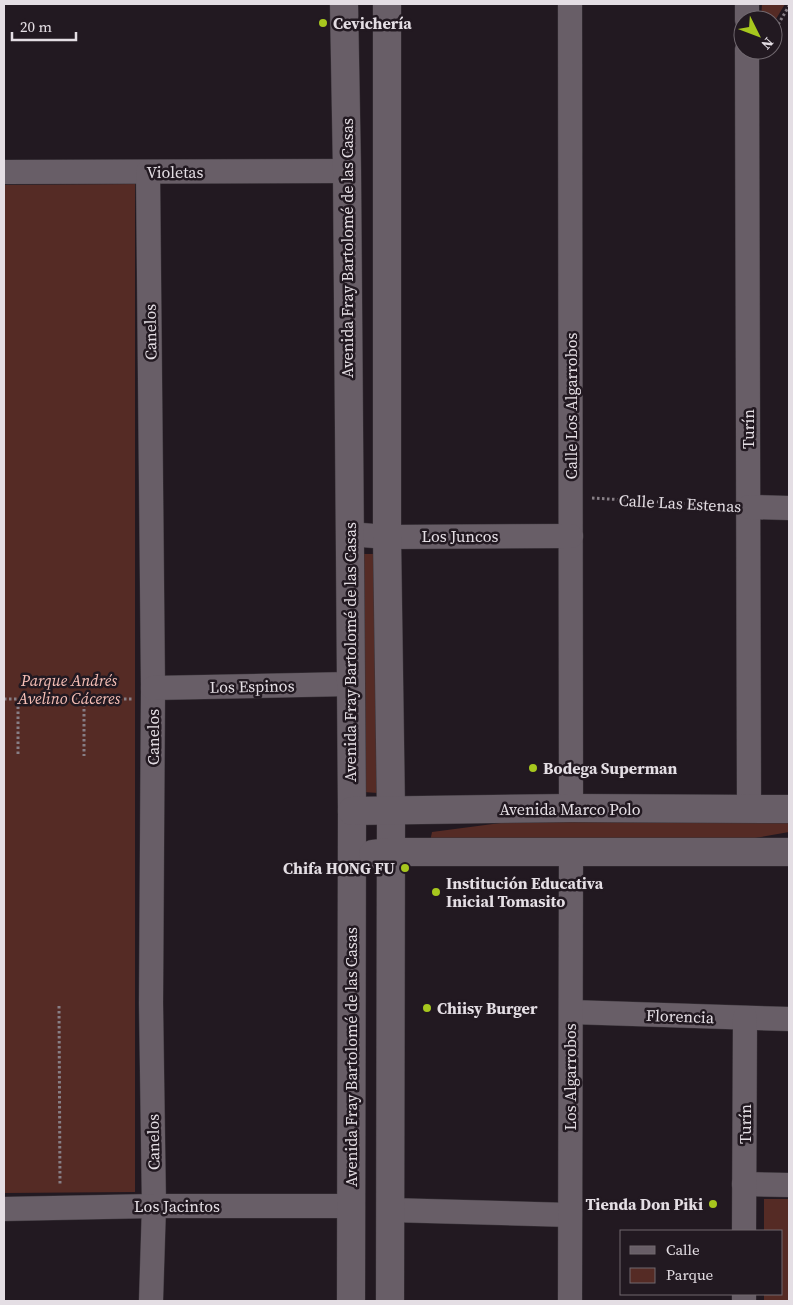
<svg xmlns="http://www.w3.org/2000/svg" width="793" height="1305" viewBox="0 0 793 1305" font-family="'Source Serif 4',serif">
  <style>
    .green { fill: #552b25 }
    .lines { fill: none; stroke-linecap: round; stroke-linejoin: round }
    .minor-casing { stroke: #3b353b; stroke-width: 25 }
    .tertiary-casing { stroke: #3b353b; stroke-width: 29 }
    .path { stroke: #877f86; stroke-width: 3; stroke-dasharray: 2.5 2.5; stroke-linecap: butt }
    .minor { stroke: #685e67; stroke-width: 24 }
    .tertiary { stroke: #685e67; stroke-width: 28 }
    .poi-dot { fill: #a7c71e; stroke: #221921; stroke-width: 2 }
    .labels { text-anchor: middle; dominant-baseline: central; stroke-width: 5; stroke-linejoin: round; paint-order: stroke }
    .poi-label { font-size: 16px; font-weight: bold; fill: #e4dee4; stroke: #221921; text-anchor: start }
    .street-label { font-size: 16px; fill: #e4dee4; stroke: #221921 }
    .park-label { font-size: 16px; font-style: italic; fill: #f6bfb6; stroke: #221921 }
  </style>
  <rect width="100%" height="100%" fill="#221921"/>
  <!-- green -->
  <g class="green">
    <polygon points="762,4 785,4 773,24 773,20 761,20"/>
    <polygon points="135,184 135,1192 4,1193 4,185"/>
    <polygon points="362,554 374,554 378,793 363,792"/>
    <polygon points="554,816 789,820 789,832 755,838 430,842 432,832"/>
    <polygon points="764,1199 789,1199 789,1301 764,1301 764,1294 782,1294 782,1231 764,1231"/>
  </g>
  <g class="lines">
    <!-- minor casing -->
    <g class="minor-casing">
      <g id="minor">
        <polyline points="570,4 571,808"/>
        <polyline points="747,4 747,20"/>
        <polyline points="747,50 749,809"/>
        <polyline points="4,172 347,171"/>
        <polyline points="148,172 153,688 151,1003 154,1206 151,1301"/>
        <polyline points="749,507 789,508"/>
        <polyline points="349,534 387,537 571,536"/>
        <polyline points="153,688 350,684"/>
        <polyline points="571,1012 789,1019"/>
        <polyline points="744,1184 789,1185"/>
        <polyline points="4,1209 154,1206 350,1206"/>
        <polyline points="390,1210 570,1215"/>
        <polyline points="744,1231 745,1018"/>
        <polyline points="570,1301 571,854"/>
        <polyline points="744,1301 744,1294"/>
      </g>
    </g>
    <!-- tertiary casing -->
    <g class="tertiary-casing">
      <g id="tertiary">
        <polyline points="344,4 347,171 352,811 351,1301"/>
        <polyline points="387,4 387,537 391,811 390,1301"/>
        <polyline points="352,811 571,808 789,809"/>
        <polyline points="373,854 391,852 789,852"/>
      </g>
    </g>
    <!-- path -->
    <g class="path">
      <polyline points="773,33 789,6"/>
      <polyline points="592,498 726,506"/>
      <polyline points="4,699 133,699"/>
      <polyline points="84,699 84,756"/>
      <polyline points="18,754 18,699"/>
      <polyline points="59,1006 60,1186"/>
    </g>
    <!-- minor -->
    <use href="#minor" class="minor"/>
    <!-- tertiary -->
    <use href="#tertiary" class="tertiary"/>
  </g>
  <!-- markers -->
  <g class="poi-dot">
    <circle cx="323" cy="23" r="5"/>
    <circle cx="533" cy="768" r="5"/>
    <circle cx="405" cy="868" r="5"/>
    <circle cx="436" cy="892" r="5"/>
    <circle cx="427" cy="1008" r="5"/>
    <circle cx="713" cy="1204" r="5"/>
  </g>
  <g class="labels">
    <!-- poi labels -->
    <g class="poi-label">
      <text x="333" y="23">Cevichería</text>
      <text x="543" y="768">Bodega Superman</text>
      <text x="395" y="868" text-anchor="end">Chifa HONG FU</text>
      <text x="446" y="883">Institución Educativa<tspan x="446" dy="18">Inicial Tomasito</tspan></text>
      <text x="437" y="1008">Chiisy Burger</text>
      <text x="703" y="1204" text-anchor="end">Tienda Don Piki</text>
    </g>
    <!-- street labels -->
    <g class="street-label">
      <text x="175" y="172">Violetas</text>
      <text transform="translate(347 248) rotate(-90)">Avenida Fray Bartolomé de las Casas</text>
      <text transform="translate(150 332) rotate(-91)">Canelos</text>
      <text transform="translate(571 406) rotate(-90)">Calle Los Algarrobos</text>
      <text transform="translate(748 429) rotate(-90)">Turín</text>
      <text transform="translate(680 503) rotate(3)">Calle Las Estenas</text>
      <text x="460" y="536">Los Juncos</text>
      <text transform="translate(350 652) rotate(-90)">Avenida Fray Bartolomé de las Casas</text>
      <text transform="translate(252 686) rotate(-1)">Los Espinos</text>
      <text transform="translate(153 737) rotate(-90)">Canelos</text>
      <text x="570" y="809">Avenida Marco Polo</text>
      <text transform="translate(680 1016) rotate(2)">Florencia</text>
      <text transform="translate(351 1057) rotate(-90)">Avenida Fray Bartolomé de las Casas</text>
      <text transform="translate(570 1077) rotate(-90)">Los Algarrobos</text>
      <text transform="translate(745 1124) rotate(-90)">Turín</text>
      <text transform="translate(153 1142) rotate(-91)">Canelos</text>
      <text x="177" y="1206">Los Jacintos</text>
    </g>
    <!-- park labels -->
    <g class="park-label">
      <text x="69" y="680">Parque Andrés<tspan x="69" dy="18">Avelino Cáceres</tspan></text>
    </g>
  </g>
  <!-- border -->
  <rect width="793" height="1305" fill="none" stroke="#e4dee4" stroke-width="10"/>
  <!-- legend -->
  <rect x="620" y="1230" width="162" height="65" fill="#221921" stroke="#70686f"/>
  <rect x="630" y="1246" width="25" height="8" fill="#685e67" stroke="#70686f"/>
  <text x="666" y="1255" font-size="15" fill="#e4dee4">Calle</text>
  <rect x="630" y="1268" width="25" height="15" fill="#552b25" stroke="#70686f"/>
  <text x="666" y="1280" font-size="15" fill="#e4dee4">Parque</text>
  <!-- north arrow -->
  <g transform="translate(758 35) rotate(132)"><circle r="24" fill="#221921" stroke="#70686f"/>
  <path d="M0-4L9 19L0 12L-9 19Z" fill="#a7c71e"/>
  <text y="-8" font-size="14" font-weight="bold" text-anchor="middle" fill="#e4dee4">N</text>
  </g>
  <!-- scale -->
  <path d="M12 32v8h64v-8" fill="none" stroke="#e4dee4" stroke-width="2.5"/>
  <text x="20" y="32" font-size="15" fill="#e4dee4" stroke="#221921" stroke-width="4" paint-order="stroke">20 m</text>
</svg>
